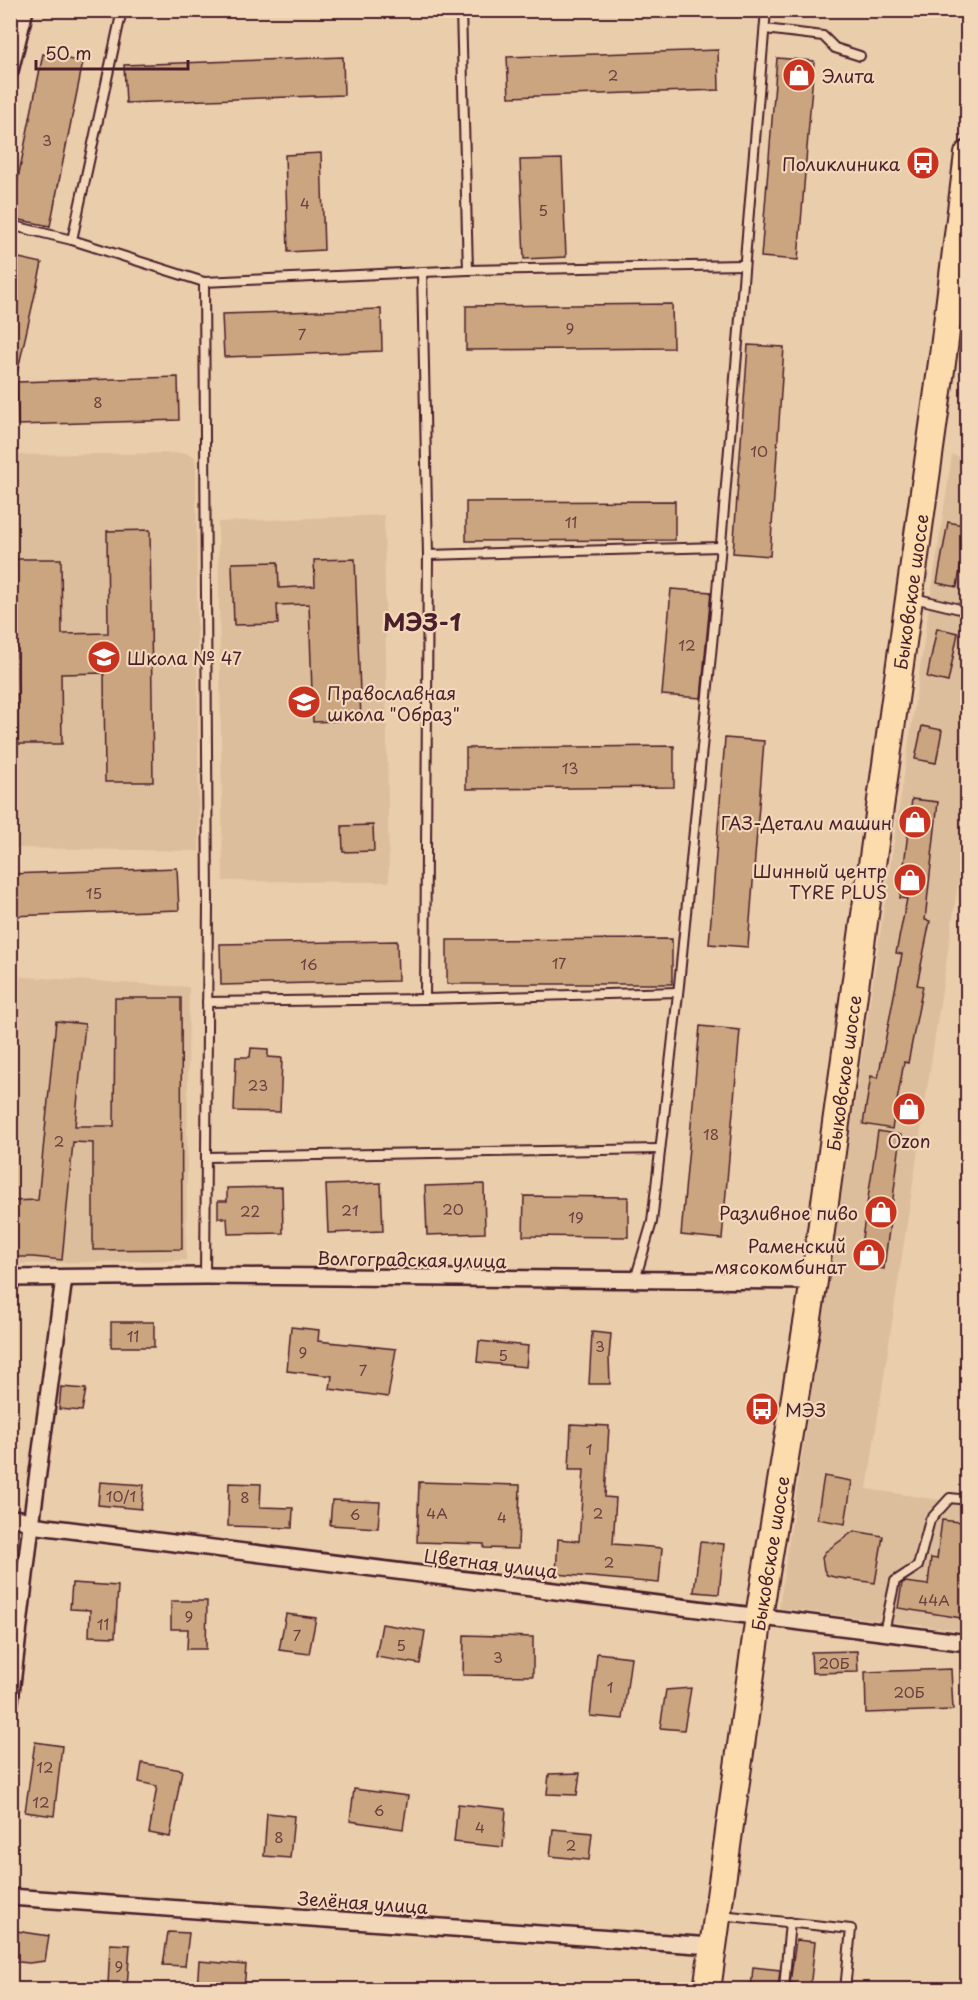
<svg xmlns="http://www.w3.org/2000/svg" width="978" height="2000" viewBox="0 0 978 2000" font-family="'Playpen Sans',sans-serif">
  <style>
    .built { fill: #ddbe9c }
    .building { fill: #caa580; stroke: #4a1f2b; stroke-width: 1.5 }
    .lines { fill: none; stroke-linecap: round; stroke-linejoin: round }
    .service-casing { stroke: #4a1f2b; stroke-width: 12 }
    .minor-casing { stroke: #4a1f2b; stroke-width: 20 }
    .primary-casing { stroke: #4a1f2b; stroke-width: 30 }
    .service { stroke: #f2d8b9; stroke-width: 8 }
    .minor { stroke: #f2d8b9; stroke-width: 15 }
    .primary { stroke: #fcdcac; stroke-width: 26 }
    .labels { text-anchor: middle; dominant-baseline: central; stroke-width: 4.5; stroke-linejoin: round; paint-order: stroke }
    .number-label { font-size: 15px; fill: #6a4040 }
    .poi-label { font-size: 18px; fill: #4a1f2b; stroke: #f2d8b9; text-anchor: end }
    .street-label { font-size: 18px; fill: #4a1f2b; stroke: #f2d8b9 }
    .district-label { font-size: 24px; font-weight: bold; fill: #4a1f2b; stroke: #f2d8b9 }
  </style>
  <rect width="100%" height="100%" fill="#eacdab"/>
  <filter id="ink" filterUnits="userSpaceOnUse"><feTurbulence type="fractalNoise" baseFrequency=".0167" numOctaves="2"/><feDisplacementMap in="SourceGraphic" scale="12" xChannelSelector="R" yChannelSelector="G"/><feConvolveMatrix kernelMatrix="1 2 1 2 8 2 1 2 1" color-interpolation-filters="sRGB"/></filter>
  <g filter="url(#ink)">
    <!-- built -->
    <g class="built">
      <polygon points="185,453 195,457 196,465 199,851 11,848 11,455"/>
      <polygon points="952,455 968,458 967,824 867,1489 967,1504 967,1631 779,1608"/>
      <polygon points="384,515 389,882 223,881 218,522"/>
      <polygon points="10,976 189,987 186,1260 11,1264"/>
    </g>
    <!-- building -->
    <g class="building">
      <polygon points="718,50 719,90 509,97 507,57"/>
      <polygon points="43,54 83,62 50,226 10,218"/>
      <polygon points="343,57 344,95 126,103 124,65"/>
      <polygon points="777,58 814,61 798,260 761,257"/>
      <polygon points="321,153 324,250 288,252 285,155"/>
      <polygon points="562,159 566,257 524,259 520,160"/>
      <polygon points="10,256 42,263 17,374 10,373"/>
      <polygon points="672,304 673,348 466,350 466,306"/>
      <polygon points="381,309 382,351 224,357 222,314"/>
      <polygon points="748,345 784,347 770,556 733,553"/>
      <polygon points="178,377 179,420 18,425 17,382"/>
      <polygon points="675,501 675,540 466,541 466,502"/>
      <polygon points="948,522 968,526 957,587 937,583"/>
      <polygon points="150,530 153,782 105,782 104,673 61,674 62,744 18,744 16,559 61,559 62,634 108,633 107,531"/>
      <polygon points="355,559 361,720 313,722 309,604 277,605 278,624 234,625 232,563 278,562 279,588 315,586 314,560"/>
      <polygon points="671,589 711,592 701,698 662,695"/>
      <polygon points="937,628 958,633 948,682 927,677"/>
      <polygon points="922,726 942,730 936,763 915,759"/>
      <polygon points="725,738 764,741 748,947 709,944"/>
      <polygon points="674,746 674,787 466,789 466,748"/>
      <polygon points="912,799 938,802 925,920 930,921 917,985 923,986 908,1063 904,1062 892,1129 863,1124 871,1076 878,1078 902,954 896,953 907,899 900,898"/>
      <polygon points="373,825 374,851 343,852 342,826"/>
      <polygon points="177,868 179,910 10,916 10,874"/>
      <polygon points="672,939 672,984 447,984 447,940"/>
      <polygon points="397,941 398,981 221,985 220,944"/>
      <polygon points="115,998 181,998 182,1249 93,1250 93,1143 73,1142 62,1260 33,1257 10,1257 10,1201 38,1200 56,1021 85,1024 75,1126 114,1126"/>
      <polygon points="700,1026 740,1030 722,1239 681,1235"/>
      <polygon points="251,1048 268,1049 268,1057 282,1058 280,1112 234,1111 236,1057 250,1057"/>
      <polygon points="878,1131 901,1135 884,1269 858,1265"/>
      <polygon points="381,1183 383,1231 328,1233 326,1185"/>
      <polygon points="484,1184 485,1233 427,1235 425,1186"/>
      <polygon points="282,1187 283,1233 228,1234 227,1218 218,1218 218,1201 227,1201 227,1188"/>
      <polygon points="524,1196 628,1197 628,1237 523,1236"/>
      <rect x="111" y="1322" width="43" height="25"/>
      <polygon points="291,1327 319,1330 318,1341 396,1349 388,1397 330,1389 332,1376 287,1371"/>
      <polygon points="592,1332 611,1334 609,1357 610,1384 589,1384"/>
      <polygon points="479,1341 528,1346 526,1367 477,1362"/>
      <polygon points="61,1387 86,1389 82,1411 59,1409"/>
      <polygon points="571,1424 609,1426 605,1497 616,1498 613,1544 662,1548 659,1583 556,1574 558,1539 579,1541 584,1470 569,1470"/>
      <polygon points="824,1476 852,1481 845,1524 817,1519"/>
      <polygon points="100,1482 144,1485 141,1509 98,1505"/>
      <polygon points="419,1482 520,1485 518,1549 484,1548 484,1544 417,1542"/>
      <polygon points="229,1483 261,1484 260,1507 293,1508 292,1528 228,1526"/>
      <polygon points="332,1500 380,1502 378,1528 330,1525"/>
      <polygon points="942,1520 968,1523 968,1619 898,1608 902,1583 905,1582 928,1585 931,1558 937,1559"/>
      <polygon points="854,1531 883,1536 875,1583 834,1577 827,1575 824,1570 822,1557 825,1552"/>
      <polygon points="700,1542 724,1544 719,1594 694,1592"/>
      <polygon points="72,1583 118,1586 115,1637 89,1636 90,1610 70,1609"/>
      <polygon points="171,1601 207,1601 206,1649 187,1649 188,1629 171,1629"/>
      <polygon points="286,1614 316,1618 309,1654 279,1650"/>
      <polygon points="382,1624 425,1631 420,1664 376,1657"/>
      <polygon points="464,1635 533,1637 533,1676 463,1675"/>
      <polygon points="857,1651 858,1672 812,1673 811,1652"/>
      <polygon points="597,1653 631,1657 623,1719 590,1716"/>
      <polygon points="951,1669 953,1710 866,1713 865,1672"/>
      <polygon points="691,1688 684,1730 660,1728 666,1690"/>
      <polygon points="35,1742 62,1746 54,1816 25,1812"/>
      <polygon points="142,1763 182,1770 170,1837 149,1833 157,1786 139,1782"/>
      <polygon points="580,1773 577,1795 547,1794 549,1774"/>
      <polygon points="354,1789 408,1796 403,1829 350,1821"/>
      <polygon points="458,1804 506,1809 503,1847 454,1842"/>
      <polygon points="267,1813 294,1816 290,1858 264,1856"/>
      <polygon points="553,1829 592,1833 589,1860 550,1856"/>
      <polygon points="10,1930 49,1936 45,1961 29,1963 10,1961"/>
      <polygon points="168,1932 189,1933 185,1966 163,1965"/>
      <polygon points="796,1940 815,1942 810,1989 805,1989 800,1984 790,1983"/>
      <polygon points="110,1944 130,1945 127,1987 108,1986"/>
      <polygon points="199,1961 246,1965 244,1989 197,1989"/>
      <polygon points="753,1967 780,1970 778,1989 751,1989"/>
    </g>
    <g class="lines">
      <!-- service casing -->
      <g class="service-casing">
        <g id="service">
          <polyline points="461,10 468,270"/>
          <polyline points="765,29 823,36 835,48 860,56"/>
          <polyline points="10,225 72,240 204,282 468,270 744,265"/>
          <polyline points="72,240 122,10"/>
          <polyline points="422,272 428,555 425,999"/>
          <polyline points="204,282 208,905 205,1276"/>
          <polyline points="428,555 720,547"/>
          <polyline points="914,598 968,611"/>
          <polyline points="207,1002 425,999 678,992"/>
          <polyline points="206,1157 660,1149"/>
          <polyline points="635,1280 652,1222 679,985 716,603 766,10"/>
          <polyline points="884,1632 895,1581 918,1566 930,1520 950,1498 968,1500"/>
          <polyline points="721,1915 851,1929 845,1990"/>
          <polyline points="790,1922 784,1988 799,1990"/>
        </g>
      </g>
      <!-- minor casing -->
      <g class="minor-casing">
        <g id="minor">
          <polyline points="10,71 25,10"/>
          <polyline points="10,1278 205,1276 814,1281"/>
          <polyline points="10,1518 21,1519 31,1525 968,1643"/>
          <polyline points="10,1701 31,1525 64,1278"/>
          <polyline points="10,1897 712,1946"/>
        </g>
      </g>
      <!-- primary casing -->
      <g class="primary-casing">
        <g id="primary">
          <path id="s1" d="M707,1990l52,-374 55,-335 130,-933 24,-194"/>
        </g>
      </g>
      <!-- service -->
      <use href="#service" class="service"/>
      <!-- minor -->
      <use href="#minor" class="minor"/>
      <!-- primary -->
      <use href="#primary" class="primary"/>
    </g>
  </g>
  <!-- icons -->
  <defs>
    <g id="shop-disc" transform="scale(1.725)"><circle r="9.5" fill="#c8321e" stroke="#f2d8b9"/><path d="M-5-2.5h2.3a2.7 3.5 0 0 1 5.4 0H5L5.5 6h-11ZM-1.5-2.5h3a1.5 2.3 0 0 0-3 0Z" fill="#fff"/></g>
    <g id="bus-disc" transform="scale(1.725)"><circle r="9.5" fill="#c8321e" stroke="#f2d8b9"/><path d="M-5-6H5V4H4V6H2V4H-2V6H-4V4H-5ZM-3.5-4V0h7V-4ZM-3.5 1.2v1.5H-2V1.2ZM2 1.2v1.5H3.5V1.2Z" fill="#fff"/></g>
    <g id="school-disc" transform="scale(1.725)"><circle r="9.5" fill="#c8321e" stroke="#f2d8b9"/><path d="M0-5L7-2L0 1L-7-2ZM-4 1L0 2.5L4 1V4Q0 6-4 4Z" fill="#fff"/></g>
  </defs>
  <g fill-rule="evenodd">
    <use href="#shop-disc" x="799" y="75"/>
    <use href="#bus-disc" x="923" y="163"/>
    <use href="#school-disc" x="104" y="657"/>
    <use href="#school-disc" x="304" y="702"/>
    <use href="#shop-disc" x="915" y="822"/>
    <use href="#shop-disc" x="910" y="880"/>
    <use href="#shop-disc" x="909" y="1109"/>
    <use href="#shop-disc" x="881" y="1212"/>
    <use href="#shop-disc" x="869" y="1255"/>
    <use href="#bus-disc" x="762" y="1409"/>
  </g>
  <g class="labels">
    <!-- number labels -->
    <g class="number-label">
      <text x="613" y="74">2</text>
      <text x="47" y="139">3</text>
      <text x="305" y="202">4</text>
      <text x="543" y="209">5</text>
      <text x="570" y="327">9</text>
      <text x="302" y="333">7</text>
      <text x="98" y="401">8</text>
      <text x="759" y="450">10</text>
      <text x="571" y="521">11</text>
      <text x="687" y="644">12</text>
      <text x="570" y="767">13</text>
      <text x="94" y="892">15</text>
      <text x="559" y="962">17</text>
      <text x="309" y="963">16</text>
      <text x="258" y="1084">23</text>
      <text x="711" y="1133">18</text>
      <text x="59" y="1140">2</text>
      <text x="453" y="1208">20</text>
      <text x="350" y="1209">21</text>
      <text x="250" y="1210">22</text>
      <text x="576" y="1216">19</text>
      <text x="133" y="1335">11</text>
      <text x="600" y="1345">3</text>
      <text x="303" y="1351">9</text>
      <text x="503" y="1354">5</text>
      <text x="363" y="1369">7</text>
      <text x="589" y="1448">1</text>
      <text x="121" y="1495">10/1</text>
      <text x="245" y="1496">8</text>
      <text x="437" y="1512">4А</text>
      <text x="598" y="1512">2</text>
      <text x="355" y="1513">6</text>
      <text x="502" y="1516">4</text>
      <text x="609" y="1561">2</text>
      <text x="934" y="1599">44А</text>
      <text x="189" y="1615">9</text>
      <text x="103" y="1623">11</text>
      <text x="297" y="1634">7</text>
      <text x="401" y="1644">5</text>
      <text x="498" y="1656">3</text>
      <text x="834" y="1662">20Б</text>
      <text x="610" y="1686">1</text>
      <text x="909" y="1691">20Б</text>
      <text x="45" y="1766">12</text>
      <text x="41" y="1801">12</text>
      <text x="379" y="1809">6</text>
      <text x="480" y="1826">4</text>
      <text x="279" y="1836">8</text>
      <text x="571" y="1844">2</text>
      <text x="119" y="1965">9</text>
    </g>
    <!-- poi labels -->
    <g class="poi-label">
      <text x="822" y="75" text-anchor="start">Элита</text>
      <text x="900" y="163">Поликлиника</text>
      <text x="127" y="657" text-anchor="start">Школа № 47</text>
      <text x="327" y="692" text-anchor="start">Православная<tspan x="327" dy="21">школа "Образ"</tspan></text>
      <text x="892" y="822">ГАЗ-Детали машин</text>
      <text x="887" y="870">Шинный центр<tspan x="887" dy="21">TYRE PLUS</tspan></text>
      <text x="909" y="1140" text-anchor="middle">Ozon</text>
      <text x="858" y="1212">Разливное пиво</text>
      <text x="846" y="1245">Раменский<tspan x="846" dy="21">мясокомбинат</tspan></text>
      <text x="785" y="1409" text-anchor="start">МЭЗ</text>
    </g>
    <!-- street labels -->
    <g class="street-label">
      <text stroke="none"><textPath href="#s1" startOffset="1413">Быковское шоссе</textPath></text>
      <text stroke="none"><textPath href="#s1" startOffset="927">Быковское шоссе</textPath></text>
      <text transform="translate(412 1259) rotate(1)">Волгоградская улица</text>
      <text stroke="none"><textPath href="#s1" startOffset="441">Быковское шоссе</textPath></text>
      <text transform="translate(491 1563) rotate(7)">Цветная улица</text>
      <text transform="translate(363 1902) rotate(4)">Зелёная улица</text>
    </g>
    <!-- district labels -->
    <g class="district-label">
      <text x="422" y="621">МЭЗ-1</text>
    </g>
  </g>
  <!-- margin -->
  <rect width="978" height="2000" fill="none" stroke="#f2d8b9" stroke-width="36"/>
  <rect x="18" y="18" width="942" height="1964" fill="none" stroke="#4a1f2b" stroke-width="2" filter="url(#ink)"/>
  <!-- scale -->
  <path d="M36 60v9h152v-9" fill="none" stroke="#4a1f2b" stroke-width="3"/>
  <text x="45" y="60" font-size="18" fill="#4a1f2b" stroke="#f2d8b9" stroke-width="4.5" paint-order="stroke">50 m</text>
</svg>
